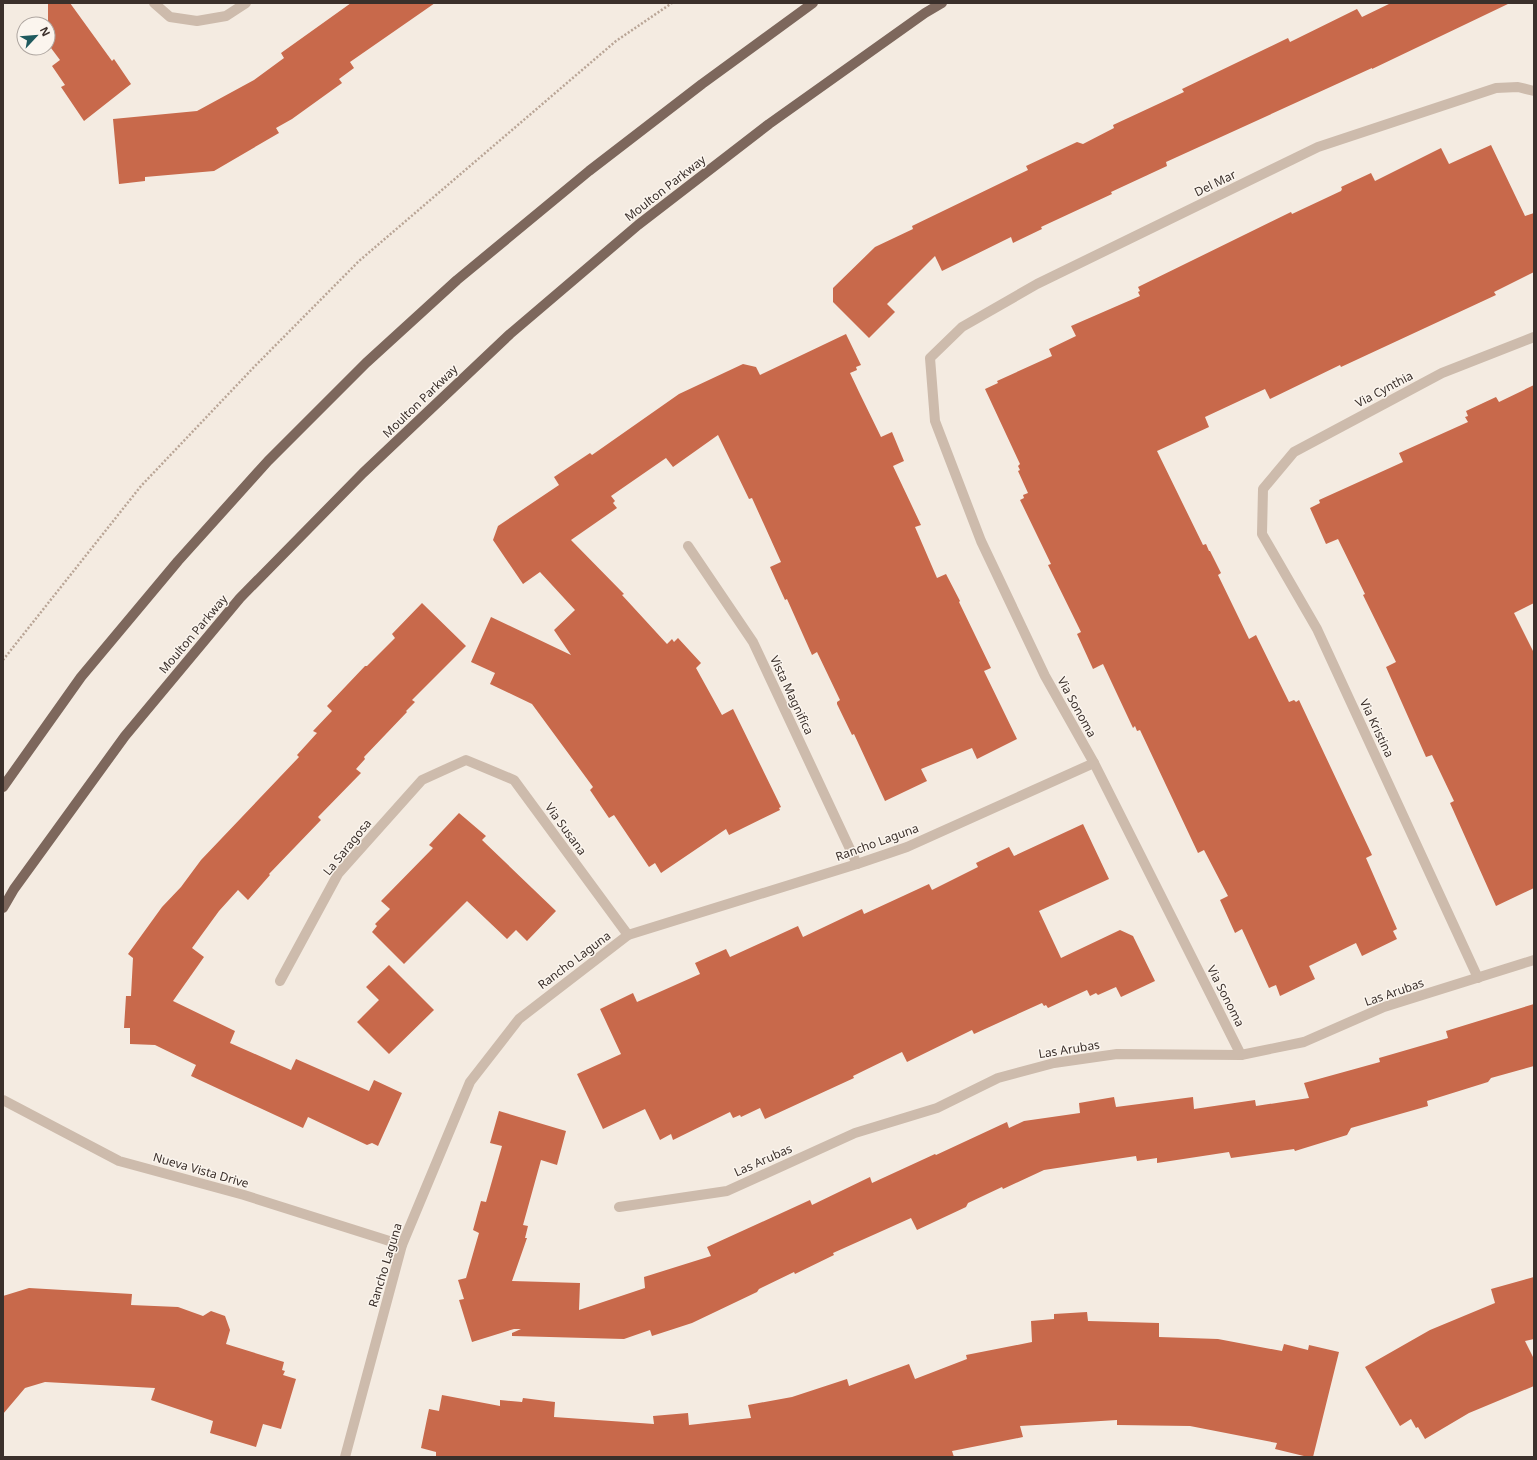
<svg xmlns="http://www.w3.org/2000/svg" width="1537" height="1460" viewBox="0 0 1537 1460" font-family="'Noto Sans',sans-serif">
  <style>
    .building { fill: #c8694b }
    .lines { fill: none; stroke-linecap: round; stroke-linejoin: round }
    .path { stroke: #b9a596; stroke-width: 2.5; stroke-dasharray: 2 2; stroke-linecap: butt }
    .minor { stroke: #cdbbac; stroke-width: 10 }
    .tertiary { stroke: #cdbbac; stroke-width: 10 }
    .primary { stroke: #7d675c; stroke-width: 10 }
    .labels { text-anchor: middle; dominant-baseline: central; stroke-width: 3; stroke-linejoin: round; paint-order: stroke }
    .street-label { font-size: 12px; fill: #3b302b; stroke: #fbf5ee }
  </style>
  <rect width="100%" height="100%" fill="#f4ebe1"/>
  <!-- building -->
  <g class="building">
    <polygon points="48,3 70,3 112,61 114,59 131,84 84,121 61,87 65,85 52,66 60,60 48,44"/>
    <polygon points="351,3 435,3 350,62 354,68 339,79 342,83 292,119 276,128 279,133 214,171 145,177 145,181 119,184 113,119 197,111 254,80 284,58 281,53"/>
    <polygon points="1391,3 1510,3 1372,69 1372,68 1166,162 1167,166 1111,192 1112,194 1041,227 1042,229 1013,243 1011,237 942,271 935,256 887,304 895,312 869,338 833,302 833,288 875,247 913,229 912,226 1028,170 1026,166 1077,142 1083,144 1114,128 1113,125 1184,92 1182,89 1288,38 1290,42 1357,9 1362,17"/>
    <polygon points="1491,145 1525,216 1534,213 1534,272 1494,292 1496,295 1341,367 1340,365 1270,399 1265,389 1205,417 1209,427 1157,451 1203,545 1206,544 1209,551 1210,551 1221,573 1218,575 1249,639 1256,635 1289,702 1294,700 1296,702 1299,700 1372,855 1366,858 1397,929 1393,931 1397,939 1362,956 1356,943 1309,966 1315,979 1280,996 1276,985 1269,988 1242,929 1235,933 1220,900 1228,896 1204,850 1198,853 1140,730 1137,731 1135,726 1133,728 1103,664 1093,669 1077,634 1081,632 1048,565 1051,564 1020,500 1024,498 1023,495 1028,493 1018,471 1020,470 1018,466 1020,464 985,389 998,383 997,381 1052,356 1049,349 1076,336 1071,326 1140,296 1138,292 1140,291 1138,287 1291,212 1292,214 1341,191 1342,189 1341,187 1371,173 1375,181 1441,148 1449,164"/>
    <polygon points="846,334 861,365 856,367 857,370 850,373 859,392 881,437 892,432 904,461 893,466 921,525 915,527 937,578 946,574 960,601 959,602 991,668 984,671 1017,739 977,759 972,748 921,769 927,781 885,801 854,734 852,735 837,704 837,702 840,700 817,652 812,655 787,599 785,600 770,567 781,562 752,498 749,499 718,435 673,467 666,458 611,496 615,501 613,503 617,508 571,540 624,594 622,595 667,644 672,639 674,642 678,638 701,663 696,668 722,715 733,709 781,807 779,808 780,810 729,835 726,829 661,873 655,863 649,867 614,815 609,818 590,790 593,787 532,704 490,684 495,673 471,662 491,617 571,655 554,630 575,610 540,572 523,584 493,540 498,526 559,485 554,477 590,453 592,455 679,394 743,364 756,367 760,375"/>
    <polygon points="1534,385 1534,603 1514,613 1534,653 1534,888 1496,906 1450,803 1454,801 1432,755 1426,757 1386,667 1396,662 1363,595 1365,594 1338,539 1326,544 1310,508 1320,503 1319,500 1403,462 1399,453 1468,422 1465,417 1468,416 1466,411 1496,397 1499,402"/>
    <polygon points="422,603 466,646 412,700 415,702 406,711 407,712 364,757 365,759 356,769 361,773 318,817 321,820 269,874 270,875 248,900 238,890 219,911 192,948 204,957 173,1001 235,1031 230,1043 291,1070 296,1059 369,1091 374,1080 402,1093 378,1146 372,1143 367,1145 308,1117 303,1128 191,1076 196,1065 155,1045 130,1044 130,1028 124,1028 126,996 131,996 133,958 128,954 162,907 181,887 201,860 299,757 297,755 317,733 313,731 332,711 327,706 365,666 367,666 395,638 392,634"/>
    <polygon points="459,813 486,836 482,840 556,911 527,941 516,930 507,939 467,901 404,964 372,932 377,926 375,924 390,909 381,901 433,848 429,845"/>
    <polygon points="1083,824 1109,879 1039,911 1061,958 1120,930 1133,936 1155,981 1121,997 1116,987 1098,995 1096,993 1090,996 1087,990 1048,1008 1046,1005 1044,1006 1042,1003 974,1034 972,1030 907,1062 902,1052 853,1076 854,1078 765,1119 760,1108 741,1117 740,1115 733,1118 730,1112 673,1140 671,1134 660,1140 645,1109 603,1129 577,1074 621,1054 600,1009 633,993 637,1002 700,974 695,963 726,949 730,957 798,926 803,937 862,909 864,914 929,884 932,890 978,867 976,863 1009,847 1014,856"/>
    <polygon points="389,965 434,1010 389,1054 357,1022 379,1000 366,987"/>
    <polygon points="1534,1004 1534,1066 1491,1078 1488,1082 1427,1101 1428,1106 1351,1128 1347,1135 1295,1151 1294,1149 1231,1158 1229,1152 1157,1163 1157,1158 1137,1161 1136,1156 1044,1170 1003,1189 1002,1187 968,1203 966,1207 917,1230 911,1218 833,1253 834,1255 795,1274 794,1272 759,1289 757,1292 692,1323 652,1336 650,1330 624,1339 512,1336 512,1333 521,1329 514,1329 472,1342 459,1300 464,1299 458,1280 466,1278 479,1233 473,1230 481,1201 486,1202 502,1146 490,1143 499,1111 566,1131 557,1165 541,1160 523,1225 528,1226 525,1238 527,1238 512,1281 580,1283 579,1310 645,1288 644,1277 711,1256 707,1247 810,1200 812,1205 870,1177 872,1183 935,1154 936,1155 1007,1122 1009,1128 1024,1121 1080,1113 1079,1103 1114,1097 1116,1107 1193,1097 1194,1109 1255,1100 1256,1106 1309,1098 1304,1083 1380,1062 1379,1058 1448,1038 1446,1031"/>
    <polygon points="1534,1277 1534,1339 1525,1341 1534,1359 1534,1386 1469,1413 1425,1439 1418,1427 1416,1428 1411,1419 1400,1426 1365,1367 1430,1330 1495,1303 1491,1289"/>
    <polygon points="29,1288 132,1294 131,1305 178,1307 203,1316 211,1311 225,1316 230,1330 226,1344 284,1362 282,1370 285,1371 283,1375 296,1379 281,1429 263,1424 256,1447 210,1433 213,1421 151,1400 155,1388 45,1382 25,1388 3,1414 3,1296"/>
    <polygon points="1087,1312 1088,1321 1159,1323 1159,1337 1218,1339 1282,1351 1284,1344 1308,1350 1309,1345 1339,1352 1313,1457 1308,1457 1275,1449 1277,1443 1190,1426 1117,1425 1117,1420 1020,1426 1023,1437 952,1451 954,1457 436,1457 436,1452 421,1448 429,1409 439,1411 442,1395 500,1406 500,1400 522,1402 523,1398 555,1402 554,1417 654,1424 653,1416 688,1413 689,1425 751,1418 748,1405 792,1397 847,1379 849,1386 909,1364 915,1379 967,1359 966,1355 1032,1342 1031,1321 1054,1319 1054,1314"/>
  </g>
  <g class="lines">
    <!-- path -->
    <polyline class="path" points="3,660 141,486 255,366 359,261 616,41 672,3"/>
    <!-- minor -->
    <g class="minor">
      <polyline points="154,3 170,17 197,21 226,16 246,3"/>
      <polyline points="688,546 753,642 857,864"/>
      <polyline points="1478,978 1317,629 1262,534 1263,489 1294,452 1442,373 1534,337"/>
      <polyline points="280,981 338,874 422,780 466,760 514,780 628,935"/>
      <polyline points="1241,1055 1094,763 1045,676 981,541 935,421 930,358 962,327 1037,284 1318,147 1496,88 1518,87 1534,91"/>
      <polyline points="619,1207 727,1191 855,1133 937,1108 998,1078 1054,1063 1117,1054 1241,1055 1304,1042 1384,1007 1534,960"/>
      <polyline points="345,1457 402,1245 470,1082 519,1019 628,935 857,864 907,847 1094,763"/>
    </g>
    <!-- tertiary -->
    <polyline class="tertiary" points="3,1100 119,1161 244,1195 402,1245"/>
    <!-- primary -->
    <g class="primary">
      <polyline points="3,787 81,677 178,561 268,461 366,363 457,280 589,171 702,84 813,3"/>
      <polyline points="3,908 14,889 125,736 240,598 363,473 510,334 638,225 769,124 925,13 942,3"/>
    </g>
  </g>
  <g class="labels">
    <!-- street labels -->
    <g class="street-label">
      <text transform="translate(1215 183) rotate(-26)">Del Mar</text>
      <text transform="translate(665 188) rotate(-38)">Moulton Parkway</text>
      <text transform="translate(1384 389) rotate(-28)">Via Cynthia</text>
      <text transform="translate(420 401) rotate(-44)">Moulton Parkway</text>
      <text transform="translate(193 634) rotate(-50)">Moulton Parkway</text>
      <text transform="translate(792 695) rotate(65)">Vista Magnifica</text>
      <text transform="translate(1077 707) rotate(61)">Via Sonoma</text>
      <text transform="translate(1377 728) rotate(65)">Via Kristina</text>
      <text transform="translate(566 829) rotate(54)">Via Susana</text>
      <text transform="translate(877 842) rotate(-20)">Rancho Laguna</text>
      <text transform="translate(347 847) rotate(-51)">La Saragosa</text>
      <text transform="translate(574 960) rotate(-37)">Rancho Laguna</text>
      <text transform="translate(1394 992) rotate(-19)">Las Arubas</text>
      <text transform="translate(1226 996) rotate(63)">Via Sonoma</text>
      <text transform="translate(1069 1049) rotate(-9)">Las Arubas</text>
      <text transform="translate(763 1160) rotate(-24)">Las Arubas</text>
      <text transform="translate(201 1170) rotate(16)">Nueva Vista Drive</text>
      <text transform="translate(385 1265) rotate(-73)">Rancho Laguna</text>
    </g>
  </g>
  <!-- border -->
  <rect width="1537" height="1460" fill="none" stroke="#3b302b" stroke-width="8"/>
  <!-- north arrow -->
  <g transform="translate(36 36) rotate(64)"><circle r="19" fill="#fbf5ee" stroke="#aea6a0"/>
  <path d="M0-3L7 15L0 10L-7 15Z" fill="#1f5a5e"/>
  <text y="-6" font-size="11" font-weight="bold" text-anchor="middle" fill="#3b302b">N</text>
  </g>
</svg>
